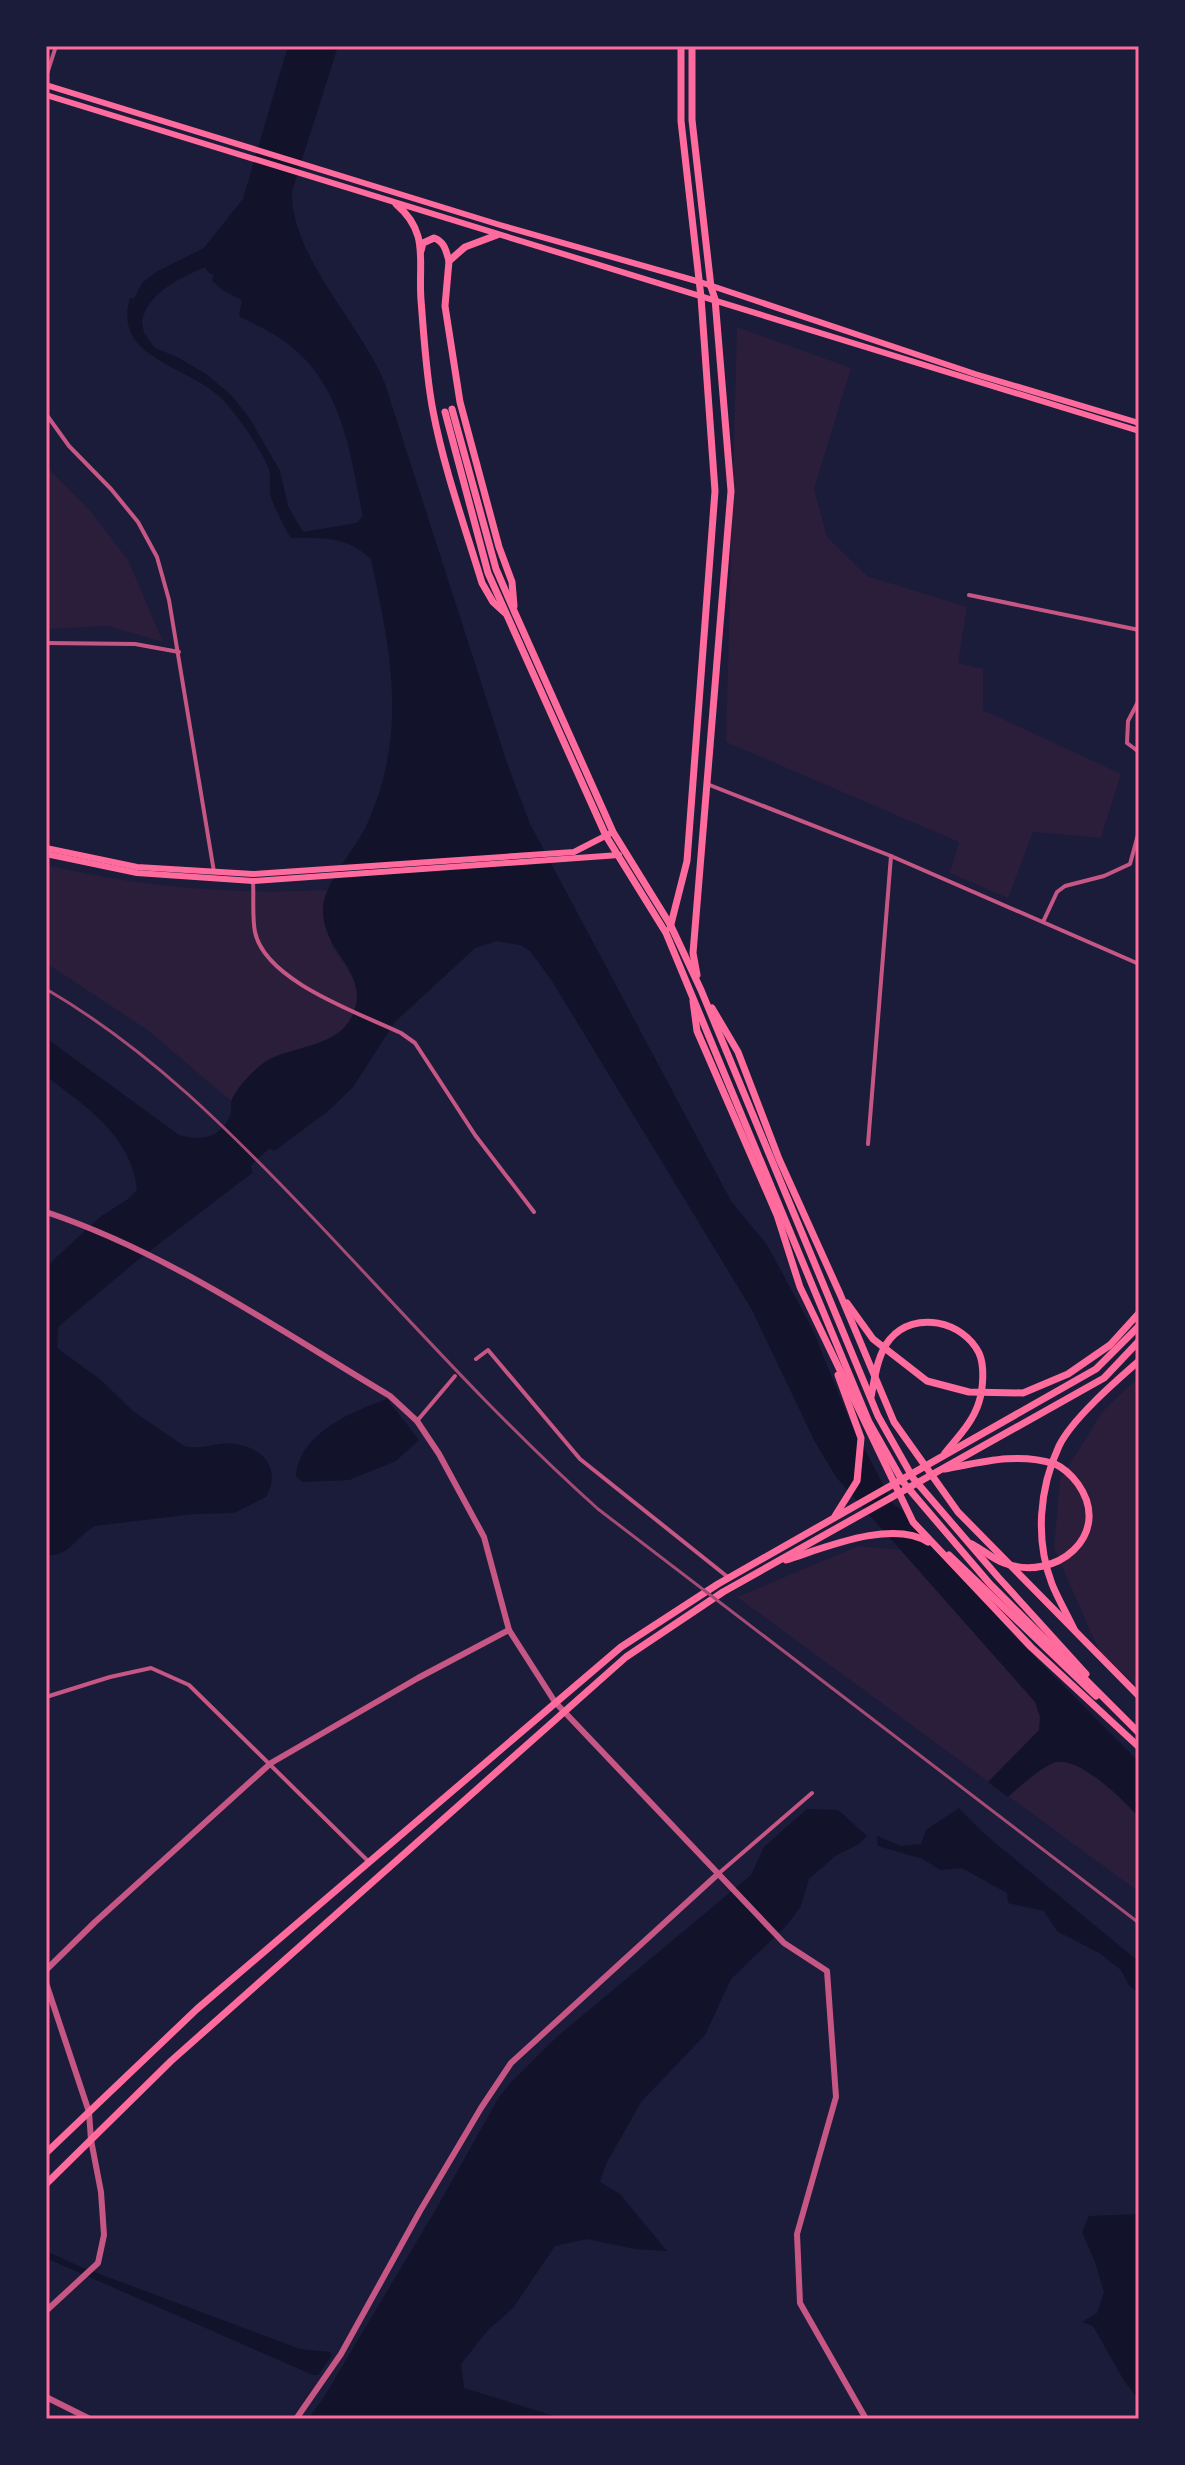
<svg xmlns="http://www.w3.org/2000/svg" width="1185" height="2465" viewBox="0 0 1185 2465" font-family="'Asap Condensed',sans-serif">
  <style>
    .green { fill: #2a1e3b }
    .water { fill: #12122b; fill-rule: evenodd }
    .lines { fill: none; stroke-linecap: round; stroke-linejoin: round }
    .minor { stroke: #c65784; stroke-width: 4 }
    .tertiary { stroke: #c65784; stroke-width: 6 }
    .secondary { stroke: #ff6b9d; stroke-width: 6 }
    .primary { stroke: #ff6b9d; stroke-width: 7 }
    .rail { stroke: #a44b75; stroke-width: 3 }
    .neatline { fill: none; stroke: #ff6b9d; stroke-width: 3 }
  </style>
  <rect width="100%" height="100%" fill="#1b1b3a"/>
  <!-- green -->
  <g class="green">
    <polygon points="737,327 851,368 814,489 827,537 867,576 967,607 958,663 983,669 983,710 1121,774 1101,838 1033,832 1008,898 950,873 959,842 726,742"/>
    <polygon points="46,466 91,512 128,560 163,642 108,626 46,629"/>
    <path d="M46,865c93,22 188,30 283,25 -6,12 -2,48 5,59 14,21 32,39 18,67 -15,30 -52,30 -79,41 -18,8 -31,29 -42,44l-82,-70 -103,-68z"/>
    <polygon points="1139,1377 1139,1688 1100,1653 1054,1548 1060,1480 1103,1411"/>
    <polygon points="859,1546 913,1551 1139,1798 1139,1892 737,1597"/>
  </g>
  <!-- water -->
  <g class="water">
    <path d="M288,46h50l-46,145c-3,62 68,133 92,190l123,382 23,61 201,377 36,44 45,83 36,89 45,87 25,17 94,113 127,128v55c-15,-16 -62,-64 -86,-54 -15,7 -33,23 -45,34l-20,-15 51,-52 1,-13 -5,-15 -199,-225 -21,-35 -63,-132 -200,-329 -22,-30 -10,-6 -23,-4 -22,7 -80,74 -42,65 -26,25 -53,39 -4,-3 -19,17 1,8 -118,90 -76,64 -1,21 44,32 33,32 50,34c17,5 34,-5 51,-2 28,3 47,26 31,53l-32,16 -41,1 -98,12c-18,9 -26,32 -49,29v-288l54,-50 28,-18 9,-9c-5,-54 -51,-83 -91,-114v-38l133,97c21,6 41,4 51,-19 2,-6 0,-12 2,-17 6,-12 18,-25 28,-33 28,-23 83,-15 95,-57 12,-40 -34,-59 -32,-101 2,-28 34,-60 45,-86 40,-91 23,-169 3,-263 -23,-22 -49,-22 -80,-21 -3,-3 -20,-38 -21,-44 -1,-7 1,-18 -1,-25 -8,-20 -32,-55 -48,-71 -33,-33 -109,-39 -91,-100l4,1 8,-16 14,-11 48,-24 39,-49zM205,267l4,6 5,2 -2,6 12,10 18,9 -3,16c16,9 34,16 49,28 55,42 62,109 75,172l-6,7 -54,9 -15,-26 -8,-35 -30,-52 -18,-23 -26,-22 -29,-17 -22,-9 -11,-15 -2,-11c5,-30 39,-44 63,-55z"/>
    <path d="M387,1399l32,41 -23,21 -47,19 -47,2 -6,-6c2,-42 57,-65 91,-77z"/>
    <polygon points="959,1808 988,1837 1139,1962 1139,1992 1130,1987 1121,1970 1101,1954 1057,1931 1044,1911 1008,1903 1007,1893 962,1868 940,1870 923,1859 878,1846 877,1836 901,1846 921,1844 926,1830"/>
    <polygon points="807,1809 838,1810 867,1836 859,1844 835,1856 809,1879 800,1908 787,1925 731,1979 705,2035 641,2102 606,2164 600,2182 620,2194 667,2251 635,2249 587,2239 555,2246 513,2308 489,2329 461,2364 464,2388 564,2419 308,2419 324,2397 439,2204 499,2097 512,2081 558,2036 751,1875 764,1847"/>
    <polygon points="1139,2214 1139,2401 1123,2379 1093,2326 1082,2322 1097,2313 1104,2292 1095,2262 1082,2232 1089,2216"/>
    <polygon points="46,2251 81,2267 300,2349 330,2352 332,2355 318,2375 313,2375 46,2258"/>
  </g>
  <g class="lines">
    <!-- minor -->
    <g class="minor">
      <polyline points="46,77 56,46"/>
      <polyline points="46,414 69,446 111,489 138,522 157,557 169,600 214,872"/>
      <polyline points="969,595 1139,630"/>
      <polyline points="46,643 135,644 179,652"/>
      <polyline points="1139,700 1128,721 1127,743 1139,752"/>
      <polyline points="707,784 891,856 1139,964"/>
      <path d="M253,882c1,16 -1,35 2,50 10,49 104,81 146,101l14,10 60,92 59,77"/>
      <polyline points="1043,922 1057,892 1065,886 1104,876 1130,864 1139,831"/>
      <polyline points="868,1144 891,856"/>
      <polyline points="476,1359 488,1350 580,1459 729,1578"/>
      <polyline points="417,1421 455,1376"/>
      <polyline points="46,1697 110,1677 151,1668 189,1685 369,1862"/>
      <polyline points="718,1874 812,1793"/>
    </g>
    <!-- tertiary -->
    <g class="tertiary">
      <path d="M46,1212c123,41 233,118 344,184l27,25 22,33 45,83 25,93 46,72 229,241 43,28 9,126 -39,137 3,69 66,116"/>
      <polyline points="46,1970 95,1922 271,1763 418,1678 509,1630"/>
      <polyline points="46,1983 89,2112 91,2140 101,2192 104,2235 98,2263 46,2311"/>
      <polyline points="46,2397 90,2419"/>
      <polyline points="296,2419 341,2354 420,2211 481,2108 511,2063 718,1874"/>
    </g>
    <!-- secondary -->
    <g class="secondary">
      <polyline points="46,85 500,225 700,282 975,374 1139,423"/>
      <polyline points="46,95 1139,431"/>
      <polyline points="46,848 137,867 253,874 574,852 613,832"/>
      <polyline points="46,854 137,873 253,881 619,855"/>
    </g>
    <!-- primary -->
    <g class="primary">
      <polyline points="692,46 692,120 711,287 715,299 731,491 693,953 697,975"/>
      <path d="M396,204c34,29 22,56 25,96 3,37 5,75 12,111 11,58 32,116 49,172l11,19 12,11"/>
      <polyline points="497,235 465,247 449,261 445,306 460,402 499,547 512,582 514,606"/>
      <path d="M421,251l2,-8 11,-5c11,4 12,13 15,23"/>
      <polyline points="452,409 496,569 515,613 613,832 671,926 701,990 878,1416 913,1478 998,1577 1086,1674"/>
      <polyline points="445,412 488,573 606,836 666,933 869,1422 903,1482 990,1584 1139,1733"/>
      <polyline points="670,928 687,861 715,491 701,297 681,121 681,46"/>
      <polyline points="693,1001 697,1031 777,1215 800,1287 913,1522 1031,1647 1139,1747"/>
      <polyline points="712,1008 738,1052 779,1159 840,1294 894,1422 958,1512 1139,1696"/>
      <polyline points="847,1303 873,1339 927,1381 969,1392 1023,1393 1068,1374 1110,1345 1139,1313"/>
      <path d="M871,1397c4,-20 6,-42 19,-58 25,-29 73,-18 89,14 6,13 4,36 0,49 -6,20 -21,35 -34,51"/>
      <path d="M945,1469c37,-7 73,-17 110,-5 9,4 17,12 23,20 36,51 -23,99 -74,79 -11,-4 -21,-13 -32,-19"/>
      <polyline points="835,1516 857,1481 861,1438 838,1375"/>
      <polyline points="949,1555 1096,1696"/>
      <path d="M786,1560c38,-12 106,-41 142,-18"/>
      <path d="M1074,1629c-7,-15 -16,-30 -22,-45 -17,-44 -13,-95 7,-138 13,-27 57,-65 80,-85"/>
      <polyline points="46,2153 197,2009 621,1647 718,1584 1096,1369 1139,1326"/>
      <polyline points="46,2184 171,2061 626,1657 723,1592 1104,1378 1139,1341"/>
    </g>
    <!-- rail -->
    <path class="rail" d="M46,989c103,60 185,143 267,229 93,98 184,201 285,291l541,414"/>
  </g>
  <!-- border -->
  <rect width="1185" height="2465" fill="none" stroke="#1b1b3a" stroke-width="96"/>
  <rect x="48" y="48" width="1089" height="2369" class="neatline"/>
</svg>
